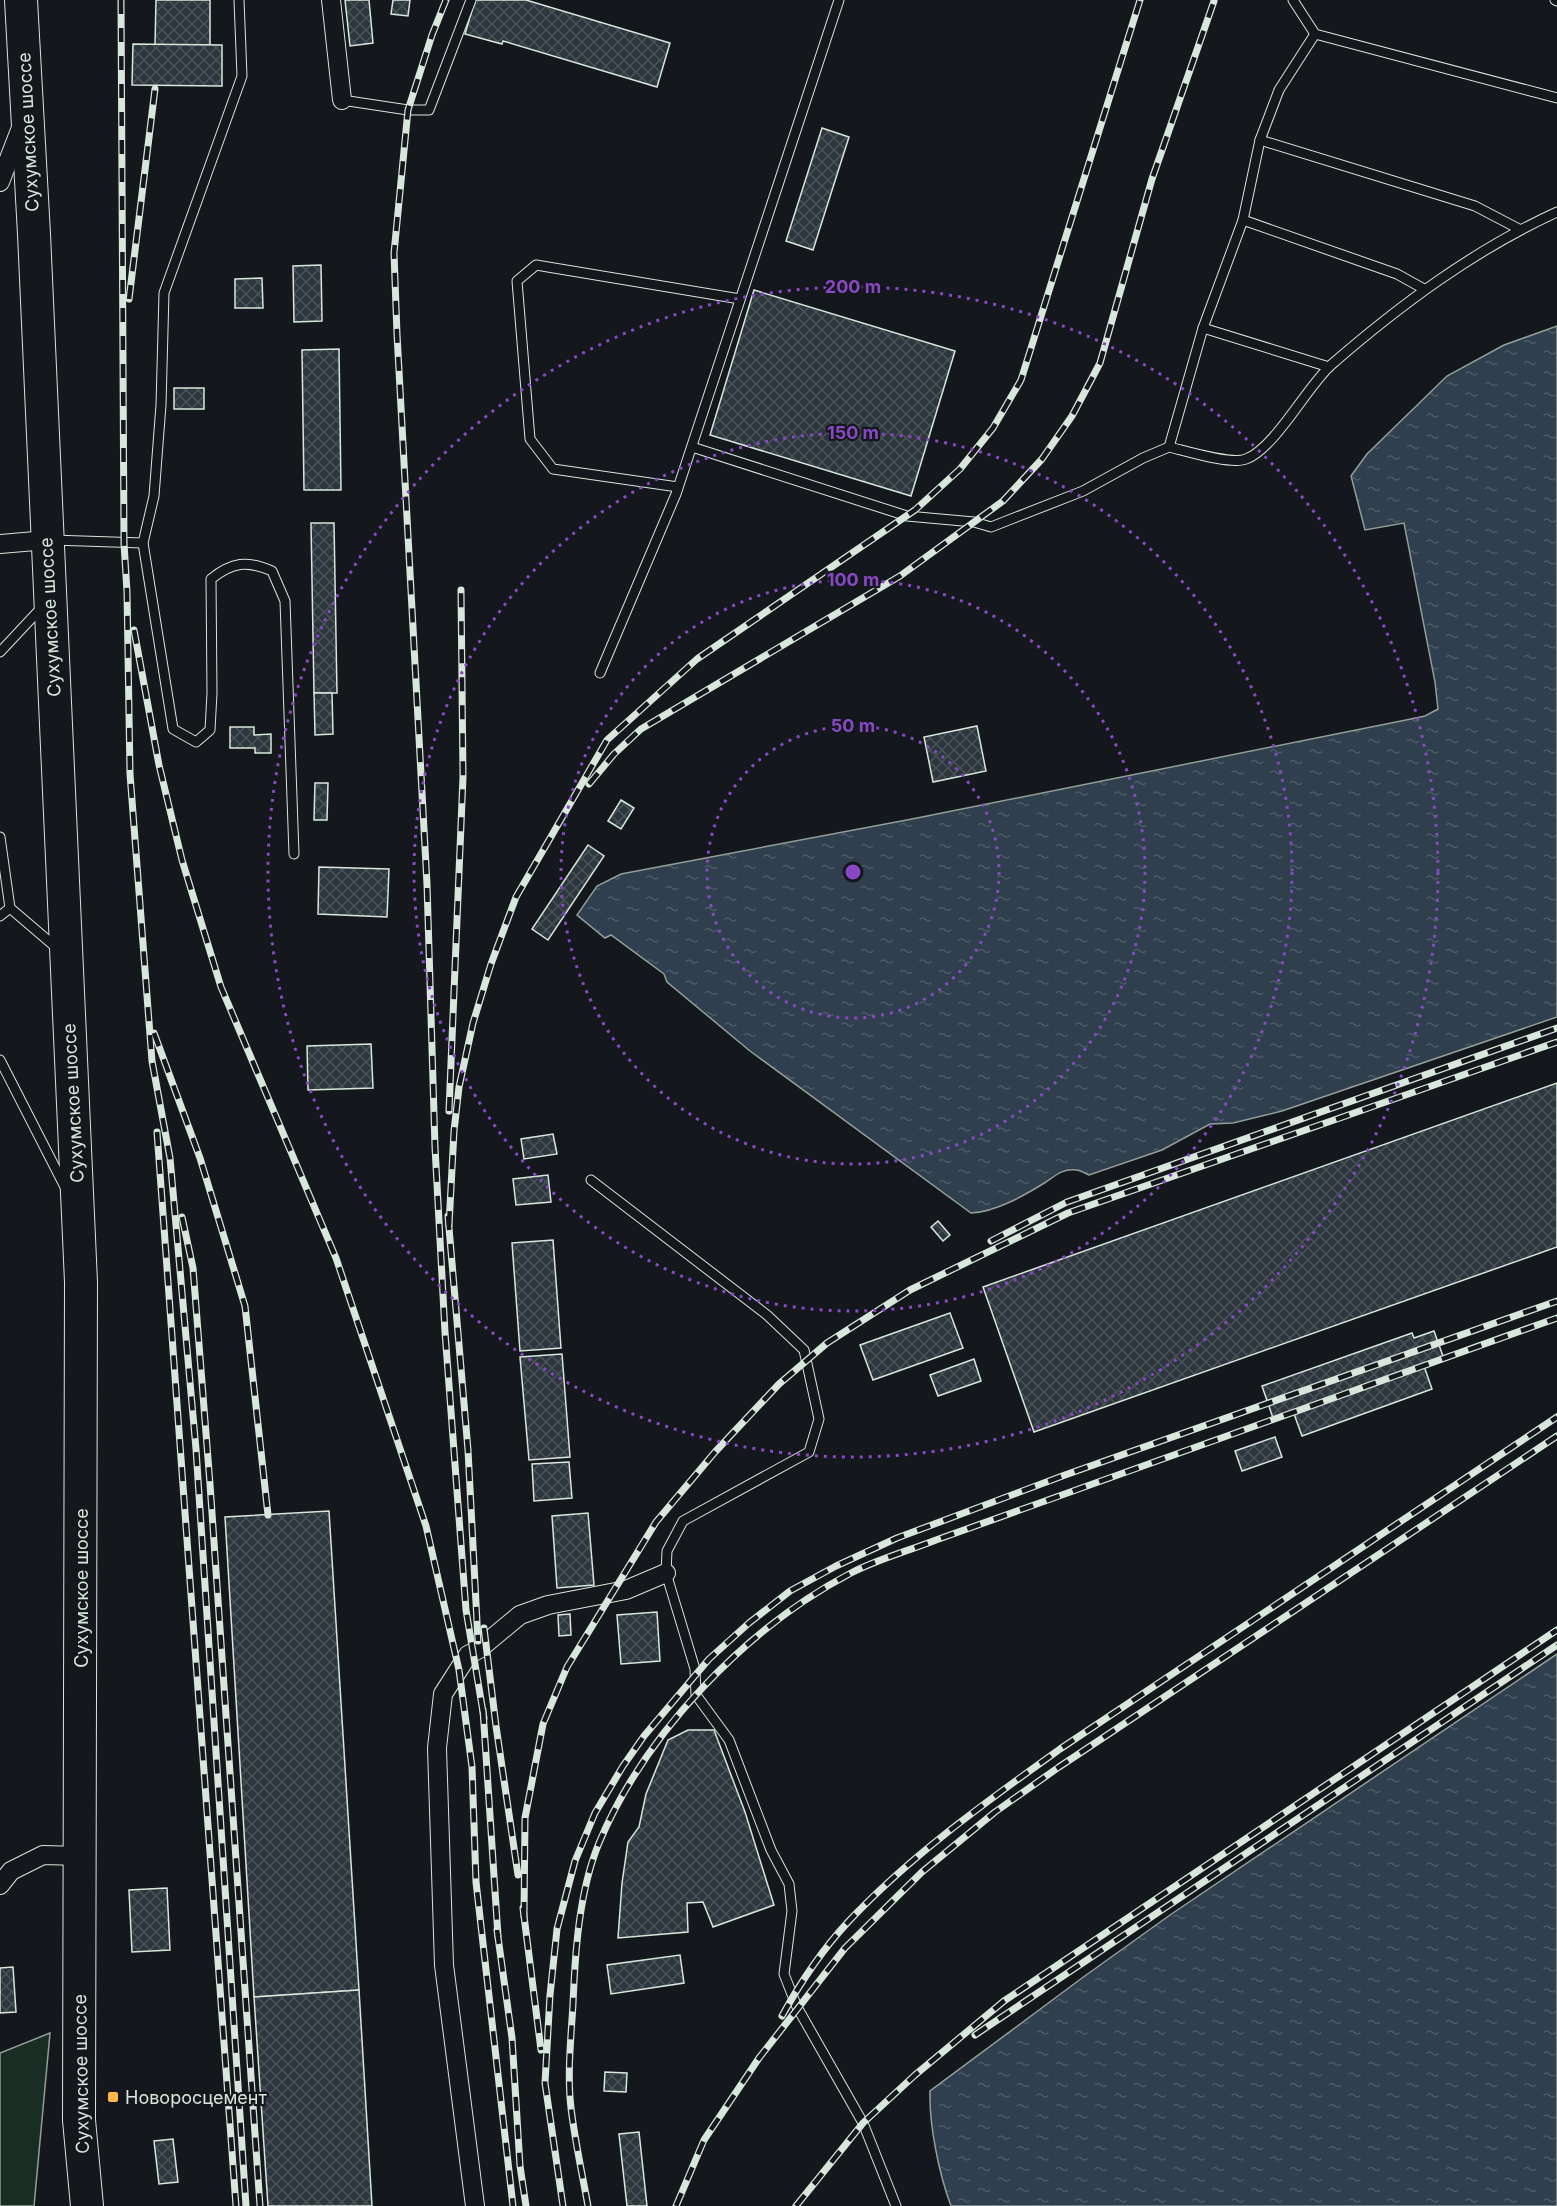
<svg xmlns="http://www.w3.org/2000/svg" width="1557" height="2206" viewBox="0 0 1557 2206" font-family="Inter,sans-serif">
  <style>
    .park { fill: #1a2d24; stroke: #939e99; stroke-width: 1.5 }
    .water { fill: url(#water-ripples); stroke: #939e99; stroke-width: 1.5 }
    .building { fill: url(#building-cross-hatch); stroke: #d8e6dc; stroke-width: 1.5 }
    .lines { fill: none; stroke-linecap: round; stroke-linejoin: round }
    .lane-casing { stroke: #d8e6dc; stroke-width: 11 }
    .street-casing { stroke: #d8e6dc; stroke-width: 20 }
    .highway-casing { stroke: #d8e6dc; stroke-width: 34 }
    .lane { stroke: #14181c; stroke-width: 9 }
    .street { stroke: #14181c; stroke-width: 18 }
    .highway { stroke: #14181c; stroke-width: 32 }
    .rail-casing { stroke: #d8e6dc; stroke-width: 7 }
    .rail { stroke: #14181c; stroke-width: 4.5; stroke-dasharray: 14; stroke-linecap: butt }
    .ring { fill: none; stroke: #8948c3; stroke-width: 3; stroke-dasharray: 3 6 }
    .poi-dot { fill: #ffb74d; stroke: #14181c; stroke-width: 2 }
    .labels { text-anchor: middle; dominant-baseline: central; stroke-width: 4.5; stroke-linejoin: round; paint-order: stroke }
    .street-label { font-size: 18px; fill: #d8e6dc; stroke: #14181c }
    .poi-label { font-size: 18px; fill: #d8e6dc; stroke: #14181c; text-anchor: start }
    .centre { fill: #8948c3; stroke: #14181c; stroke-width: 3 }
    .ring-label { font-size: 18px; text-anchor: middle; font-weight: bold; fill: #8948c3; stroke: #14181c; stroke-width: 4.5; stroke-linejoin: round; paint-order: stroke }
  </style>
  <defs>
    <pattern id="water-ripples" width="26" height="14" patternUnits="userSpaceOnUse" patternTransform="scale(1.5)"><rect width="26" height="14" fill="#2f3f4d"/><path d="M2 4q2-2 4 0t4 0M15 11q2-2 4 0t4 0" fill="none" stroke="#4c5b66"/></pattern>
    <pattern id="building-cross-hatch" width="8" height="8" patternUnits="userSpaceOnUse" patternTransform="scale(1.5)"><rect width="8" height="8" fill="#2c363c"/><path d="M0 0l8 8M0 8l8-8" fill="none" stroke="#4a5358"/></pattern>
  </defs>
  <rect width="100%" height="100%" fill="#14181c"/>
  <!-- park -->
  <polygon class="park" points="50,2033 34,2206 0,2206 0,2053"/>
  <!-- water -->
  <g class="water">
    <path d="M1557,326v691l-275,94 -49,12 -23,1 -48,26 -73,25c-4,-2 -9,-5 -13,-5 -13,-2 -21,6 -30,12 -21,13 -50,30 -75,31l-221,-162 -83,-69 -3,-8 -53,-39 -6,3 -28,-23 20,-29 24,-12 291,-55 494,-99 19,-4 13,-7 -3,-27 -31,-159 -39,7 -14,-54 16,-22 80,-78 57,-31z"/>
    <path d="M1557,1654v552h-606c-12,-32 -22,-81 -21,-115l152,-113 88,-63z"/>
  </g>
  <!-- building -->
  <g class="building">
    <polygon points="156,0 210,0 210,45 155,45"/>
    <polygon points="345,0 369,0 373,43 350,46"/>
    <polygon points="393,0 410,0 408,16 391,14"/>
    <polygon points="475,0 526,0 670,43 657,87 503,41 502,44 465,34"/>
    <polygon points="133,44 222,45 222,86 132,85"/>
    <polygon points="822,128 849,137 813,250 786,241"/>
    <polygon points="321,265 322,321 294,322 293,266"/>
    <polygon points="262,278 263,308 235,308 235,279"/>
    <polygon points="754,290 955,351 911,496 710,435"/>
    <polygon points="339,349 341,490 304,490 302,350"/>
    <rect x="174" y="388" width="30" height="21"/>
    <polygon points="311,523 334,523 337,693 314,693"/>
    <polygon points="314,693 332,693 333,734 315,735"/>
    <polygon points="977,726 986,771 933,782 924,737"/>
    <polygon points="230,727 254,727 254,735 271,734 271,753 255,753 255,748 230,748"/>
    <polygon points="315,783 328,783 327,820 314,820"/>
    <polygon points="621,800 634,808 621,829 608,821"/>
    <polygon points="588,845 604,856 548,940 532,929"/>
    <polygon points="319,867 389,869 387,917 318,914"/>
    <polygon points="371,1044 373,1088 308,1090 307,1046"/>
    <polygon points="1557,1083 1557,1247 1034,1432 983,1287"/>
    <polygon points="553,1134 557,1154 524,1159 521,1139"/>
    <polygon points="548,1175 551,1202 516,1205 513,1179"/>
    <polygon points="938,1221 950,1235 943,1241 931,1227"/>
    <polygon points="553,1240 561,1348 520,1351 512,1243"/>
    <polygon points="950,1313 963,1348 873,1380 860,1345"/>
    <polygon points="1434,1331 1444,1359 1424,1366 1432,1389 1302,1436 1293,1411 1273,1418 1262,1386 1412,1333 1414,1338"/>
    <polygon points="562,1354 570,1457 529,1460 520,1357"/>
    <polygon points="974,1359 981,1381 938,1396 930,1375"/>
    <polygon points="1275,1437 1282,1457 1242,1471 1235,1451"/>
    <polygon points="569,1462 572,1498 534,1501 532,1464"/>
    <polygon points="329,1511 359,1990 254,1997 225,1517"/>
    <polygon points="588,1513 594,1585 557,1588 552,1516"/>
    <polygon points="657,1612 660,1661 621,1664 617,1615"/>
    <polygon points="570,1614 571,1635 559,1636 558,1615"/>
    <polygon points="688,1730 714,1730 745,1812 774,1905 713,1927 703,1902 687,1903 688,1932 618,1938 622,1883 628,1842 639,1827 646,1794 668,1740"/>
    <polygon points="167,1888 170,1950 132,1952 129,1890"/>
    <polygon points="680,1955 684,1983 611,1994 607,1965"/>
    <polygon points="13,1967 16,2012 0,2013 0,1968"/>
    <polygon points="359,1990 372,2206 268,2206 254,1997"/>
    <polygon points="605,2072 627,2073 626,2092 604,2091"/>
    <polygon points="639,2132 647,2206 627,2206 619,2134"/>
    <polygon points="173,2139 178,2182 159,2184 154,2141"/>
  </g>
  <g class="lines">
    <!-- lane casing -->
    <g class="lane-casing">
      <g id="lane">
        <path d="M239,0l3,76 -78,217 -3,112 -7,91 -11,47 30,186 23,13 14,-12 2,-37 -1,-114c21,-17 36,-19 61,-8l13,30 9,253"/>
        <polyline points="1293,0 1315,34 1557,98"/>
        <polyline points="1555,0 1557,1"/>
        <polyline points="342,100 408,110 429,110 471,0"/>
        <polyline points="1260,140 1475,206 1519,229"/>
        <polyline points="1243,220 1397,274 1424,289"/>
        <polyline points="1203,328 1329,367"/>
        <polyline points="692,447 907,516 974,522 991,527 1083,491 1143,458 1169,447 1203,328 1243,220 1260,140 1279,90 1315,34"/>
        <path d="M1169,447c17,4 62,18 77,12 29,-11 60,-71 85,-94 69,-60 143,-115 226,-153"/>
        <polyline points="678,487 553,469 530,439 517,281 536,265 740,299"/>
        <polyline points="52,540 143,543"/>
        <polyline points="0,652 44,605"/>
        <polyline points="600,673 676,494 839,0"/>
        <polyline points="0,837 10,908 58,949"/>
        <polyline points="0,916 10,908"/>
        <polyline points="0,1060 66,1189"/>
        <polyline points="591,1180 767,1315 804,1350 819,1419 809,1452 683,1521 667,1551 666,1573 695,1669 696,1695 729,1740 771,1850 789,1884 792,1911 784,1974 797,2007 863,2123 896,2206"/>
      </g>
    </g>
    <!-- street casing -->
    <g class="street-casing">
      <g id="street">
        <polyline points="331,0 342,100"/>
        <polyline points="0,182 22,125"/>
        <polyline points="0,544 47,540"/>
        <polyline points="0,1885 11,1871 43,1855 80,1856"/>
        <polyline points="475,2206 444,1965 437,1748 443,1694 468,1655 479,1649 520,1615 548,1605 626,1590 666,1573"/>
      </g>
    </g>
    <!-- highway casing -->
    <g class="highway-casing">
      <polyline id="highway" points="21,0 34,234 81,1282 79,2120 87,2206"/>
    </g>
    <!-- lane -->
    <use href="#lane" class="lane"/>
    <!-- street -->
    <use href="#street" class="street"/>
    <!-- highway -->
    <use href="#highway" class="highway"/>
    <!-- rail casing -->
    <g class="rail-casing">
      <g id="rail">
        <polyline points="121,0 124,543 127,592 130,774 152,1061 170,1158 196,1449 246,2206"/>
        <polyline points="446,0 432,35 408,110 394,253 397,334 427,884 435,1147 445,1332 466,1610 484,1718"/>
        <polyline points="129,299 155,89"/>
        <polyline points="134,630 159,765 182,860 221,987 336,1258 426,1526 459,1670 472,1767 476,1882 513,2206"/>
        <polyline points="589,784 614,754 641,729 900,576 1003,501 1042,459 1072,416 1100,363 1152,179 1214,1"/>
        <polyline points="154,1033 200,1158 245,1306 268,1515"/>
        <polyline points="449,1111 463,777 461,590"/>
        <polyline points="157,1132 236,2206"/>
        <polyline points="448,1216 468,1450 478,1641"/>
        <polyline points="182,1217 193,1268 210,1484 260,2206"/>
        <polyline points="449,1225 454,1131 459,1087 473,1023 491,964 516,897 607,740 697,659 915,510 960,469 993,428 1021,380 1140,0"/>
        <polyline points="991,1241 1067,1202 1557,1028"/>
        <polyline points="484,1628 496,1726 518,1875"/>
        <polyline points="483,1710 498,1936"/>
        <polyline points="523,1908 541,2050"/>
        <polyline points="524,1916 525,1818 543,1724 567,1667 656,1522 715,1452 779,1384 806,1361 827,1343 910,1290 1068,1213 1557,1042"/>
        <polyline points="497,1930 512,2038 520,2166 526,2206"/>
        <path d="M782,2016c18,-33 40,-66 66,-94 62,-66 138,-120 212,-173l497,-332"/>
        <polyline points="975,2035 1557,1645"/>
        <polyline points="563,2206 545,2083 550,1995 557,1929 575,1861 595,1813 623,1766 644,1736 709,1659 749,1623 790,1591 836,1566 897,1538 1065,1475 1557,1301"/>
        <path d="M588,2206c-6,-33 -13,-65 -17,-98 -4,-34 0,-70 2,-104 2,-51 6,-113 26,-161 46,-110 147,-215 252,-270 27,-14 57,-22 85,-33l621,-222"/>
        <polyline points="676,2206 704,2140 759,2058 845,1948 922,1872 995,1812 1059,1767 1557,1436"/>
        <polyline points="796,2206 863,2123 915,2075 1004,2001 1557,1630"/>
      </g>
    </g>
    <!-- rail -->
    <use href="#rail" class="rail"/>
  </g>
  <!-- distance rings -->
  <g class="ring">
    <circle cx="853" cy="872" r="146"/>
    <circle cx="853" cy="872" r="292"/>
    <circle cx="853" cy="872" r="439"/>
    <circle cx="853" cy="872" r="585"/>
  </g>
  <!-- markers -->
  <rect class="poi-dot" x="107" y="2091" width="12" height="12" rx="3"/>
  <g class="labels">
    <!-- street labels -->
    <g class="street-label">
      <text transform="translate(28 132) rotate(-93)">Сухумское шоссе</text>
      <text transform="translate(50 617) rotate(-93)">Сухумское шоссе</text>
      <text transform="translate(73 1103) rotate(-93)">Сухумское шоссе</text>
      <text transform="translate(81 1588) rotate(-90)">Сухумское шоссе</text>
      <text transform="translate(81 2074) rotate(-91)">Сухумское шоссе</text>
    </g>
    <!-- poi labels -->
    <g class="poi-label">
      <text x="125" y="2097">Новоросцемент</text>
    </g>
  </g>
  <circle cx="853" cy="872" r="9" class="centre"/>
  <g class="ring-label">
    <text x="853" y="293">200 m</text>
    <text x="853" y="439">150 m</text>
    <text x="853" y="586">100 m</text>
    <text x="853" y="732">50 m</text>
  </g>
</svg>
